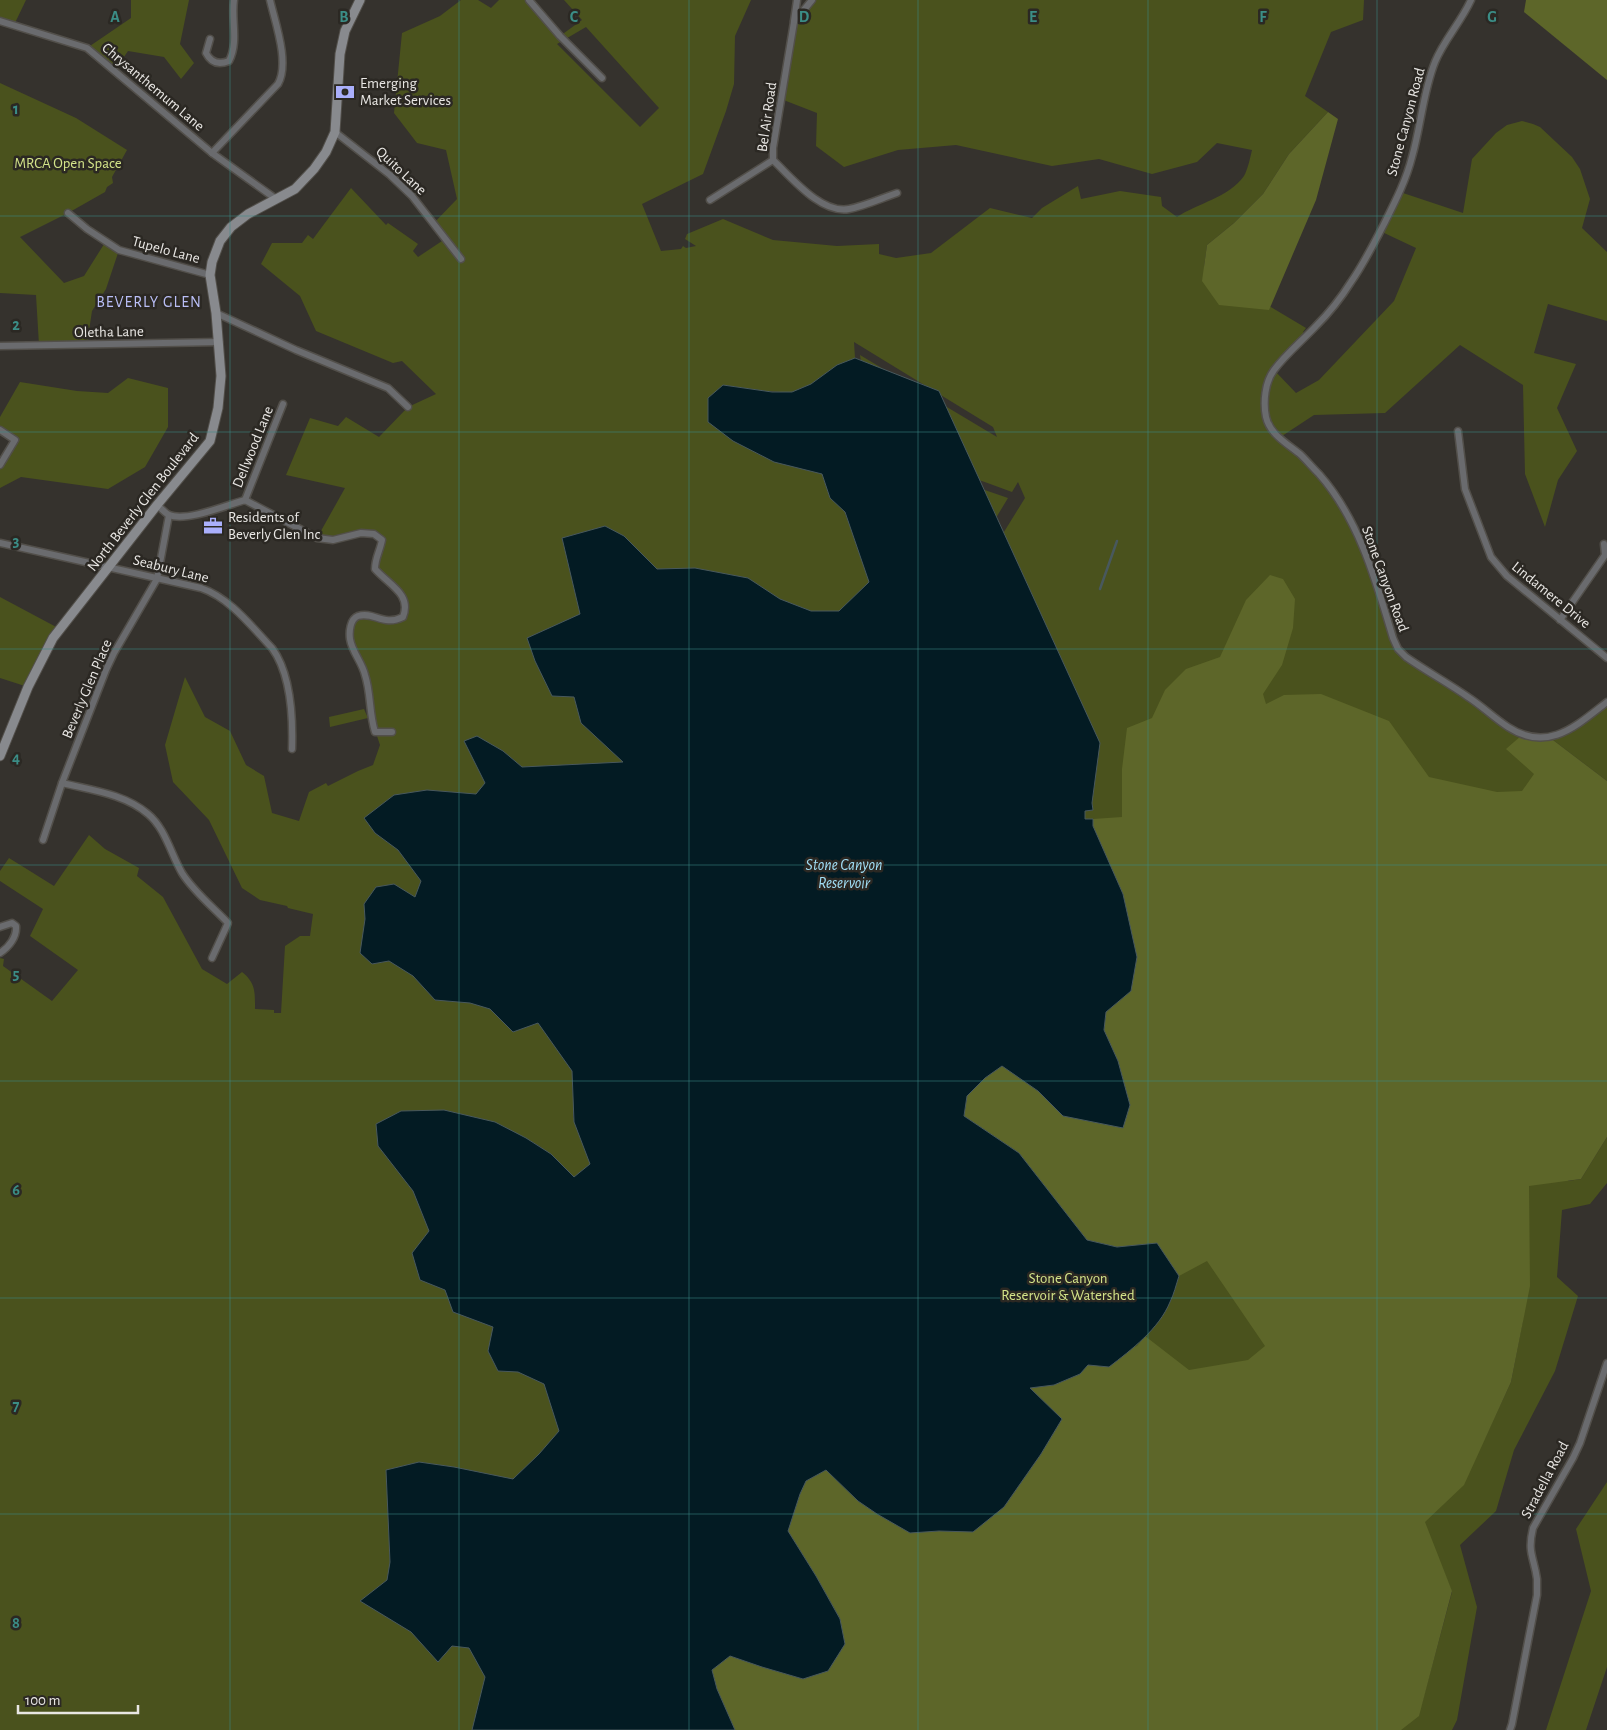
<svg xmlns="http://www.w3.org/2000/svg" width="1607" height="1730" viewBox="0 0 1607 1730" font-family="'Alegreya Sans',sans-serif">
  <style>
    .green { fill: #4a521d; fill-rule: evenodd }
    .forest { fill: #5d6629 }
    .water { fill: #031b23; stroke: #48585d }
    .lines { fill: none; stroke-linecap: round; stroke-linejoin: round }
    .stream { stroke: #48585d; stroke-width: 2.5 }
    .street-casing { stroke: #524f4a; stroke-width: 9 }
    .secondary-casing { stroke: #524f4a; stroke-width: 11 }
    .street { stroke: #6a6b6e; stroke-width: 6 }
    .secondary { stroke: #888a8e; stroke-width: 9 }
    .grid { fill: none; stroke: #3b8d86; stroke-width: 1; stroke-opacity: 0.55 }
    .labels { text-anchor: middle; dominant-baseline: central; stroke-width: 5; stroke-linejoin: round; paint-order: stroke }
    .poi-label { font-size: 15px; fill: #e9e7e4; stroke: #2b2823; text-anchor: start }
    .street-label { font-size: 15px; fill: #e9e7e4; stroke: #2b2823 }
    .park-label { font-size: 15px; fill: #d3e389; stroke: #2b2823 }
    .neighbourhood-label { font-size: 16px; letter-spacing: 1px; fill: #babff7; stroke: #2b2823 }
    .water-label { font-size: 16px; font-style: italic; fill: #a1def5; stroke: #2b2823 }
    .grid-label { font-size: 16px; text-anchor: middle; font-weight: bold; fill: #3b8d86; stroke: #2b2823; stroke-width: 5; stroke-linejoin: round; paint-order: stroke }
  </style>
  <rect width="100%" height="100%" fill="#35322d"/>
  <!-- green -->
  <g class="green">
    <polygon points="0,0 26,0 14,25 0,21"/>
    <polygon points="131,0 189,0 180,44 194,63 181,79 164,57 128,51 115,70 87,48 131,18"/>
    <path d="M461,0h17l13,8 8,-8h30l31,36 22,-16 -18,-20h187l-16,36 -1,48 -8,27 -23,63 -61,30 19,47 20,-2 2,-3 3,2 10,-2 -11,-7 2,-5 36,-15 50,21 64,6 42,-2v10l17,4 35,-5 59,-45 42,10 10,-10 36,-22 3,13 39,-8 41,6 1,9 15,11c21,-14 51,-19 67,-41 4,-7 6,-18 8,-26l-35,-7 -20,19 -45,12 -53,-15 -47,7 -96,-21 -58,5 -54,17 -28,-21 1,-33 -36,-14 13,-77 18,-22h552l-1,20 -32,12 -26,64 23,16 -39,42 -26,40 -29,29 -27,22 -3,22 102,61 -3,4 4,4 -33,34 22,23 23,-13 75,-79 22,-53 -36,-17 20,-39 63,21 9,-54 24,-26 11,-8 15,-4 11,3 7,3 32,30 8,12 10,30 -8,29 25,24v69l-59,-17 -14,49 42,11 -19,44 20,43 -19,29 -13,47 -20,-53 -2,-89 -63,-40 -75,68 -71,2 -35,23c17,14 34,28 48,45 35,44 50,102 66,155 14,29 49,41 75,59 18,12 34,27 54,38l-5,5 21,5 15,-1 -11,21 65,39v255l-39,122 13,-2 26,-42v46l-17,21 -28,6 -5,67 21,19 -23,75 -41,79 -18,61 -36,34 17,62 -20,113 -5,10h-1452v-772l4,1 -1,7 49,35 26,-31 -48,-34 13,-27 -43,-28v-10l9,-13 45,28 35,-51 16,14 34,19 -2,8 26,21 39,72 25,15 15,-12c14,11 13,21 13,37l19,1v3h7l4,-67 15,-10h10l3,-22 -25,-6 -1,-2 -27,-6 -18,-12 -33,-68 -36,-38 -8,-37 20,-68 20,40 25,14 16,34 18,11 8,37 27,8 10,-29 17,-9 2,3 30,-15 15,-6 7,-20 -9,-27 -5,-41 -16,-39 1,-14 4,-7 5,-2h9l15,6h11l8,-4c9,-23 -14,-32 -28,-48 0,-11 5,-18 7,-29 -17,-14 -30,-2 -49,-1 -5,1 -11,0 -16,-1l28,-50 -59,-13 24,-57 28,8 8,-9 33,20 29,-30 28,-13 -34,-33 -9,2 -77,-32 -16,-35 -39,-32 11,-21h30l6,-8 5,4 38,-51 35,37 2,-2 30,21 -5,7 5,6 27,-18 -12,-15 24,-25 -11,-49 -29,-7 -23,-30 8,-80 38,-17zM586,27l73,81 -19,19 -83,-83zM854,342l139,85 4,10 -137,-82 14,93 25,15 83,18 30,11 6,-10 7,16 -81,131 -5,4 -38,11c3,9 7,20 7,30 0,15 -17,49 -29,58 -8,6 -17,11 -25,18 -13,11 -22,30 -31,45l18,10 -340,566h-3l-2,-6 45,-75 -50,-31 -14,62 -7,-3 13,-63 -59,-36 -4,-10 65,38 5,-21 41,-77 -134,-36 4,-2h13l118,31 9,5 -44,82 -5,22 53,32 70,-115 -42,-51v-12l45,57 61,-102 -83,-16 -23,44 -1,-14 18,-33 -22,-33 -110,-24 -4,17h-7l4,-19 -43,-10 -19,-11 -17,3 -9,-9 89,20 15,-63 -39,-35 -20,-14 -11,-14 5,2 31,20 37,35 47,-51 -54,-42 -8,-18 -31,1 -44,41 -5,-5 44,-41 8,-1 34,3 7,15 54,41 17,-18 20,-51 -39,-6 -9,-5 -15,-13 -5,-6 -3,-7 15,8 19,16 74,-1 25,8v-11l3,-1 -3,-3 2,-67 -3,-81 -37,-4v-8l37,4 -2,-70 7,5 3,66 106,9 2,-37 7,1 -3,38 150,69c9,-17 -13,-42 4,-54 7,-4 19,-5 28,-7l-64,-30 5,-5 70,32 36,-57 -121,-42 -3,-8 128,43 35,-58 -29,-10 -83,-19 -24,-14 -46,31 -2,-7 41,-28 -98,-60 14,1 86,52 -14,-85 2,-1zM1523,1320l-12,62 -26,56 37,-117zM436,1465l8,1 -54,90 -1,-13zM1442,1567l10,25 -30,111 -4,-64z"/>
    <polygon points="0,83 76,118 127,150 112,177 113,183 107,187 105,192 68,213 20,237 64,283 84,276 106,241 119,250 106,289 92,311 87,344 39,345 36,295 0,293"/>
    <polygon points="128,378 168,388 168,427 145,467 108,489 21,477 0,488 0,465 15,440 0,430 0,417 20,382 77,391 108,393"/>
    <polygon points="0,597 60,629 28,687 0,678"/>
    <polygon points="1607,702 1607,781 1549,737 1562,734"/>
    <polygon points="364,709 368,718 330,727 329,717"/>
    <polygon points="1607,1482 1607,1667 1586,1730 1546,1730 1591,1591 1576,1529"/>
  </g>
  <!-- forest -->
  <g class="forest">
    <polygon points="1526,0 1607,0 1607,80 1524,12"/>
    <polygon points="1328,112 1338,119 1316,200 1269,310 1219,305 1202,281 1207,245 1234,223 1263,194 1289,154"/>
    <polygon points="1270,575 1283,579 1295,599 1293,628 1282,665 1263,694 1266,704 1284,695 1321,694 1389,721 1429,777 1497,792 1522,791 1534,774 1506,749 1522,735 1549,737 1607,781 1607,1137 1581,1179 1529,1186 1530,1286 1511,1382 1464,1485 1425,1522 1452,1591 1419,1716 1401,1730 735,1730 717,1689 712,1670 730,1656 762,1667 803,1679 840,1618 816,1576 788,1531 800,1494 806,1481 826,1470 858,1501 877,1514 910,1532 939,1531 1004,1507 1041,1454 1062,1419 1029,1388 1054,1385 1080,1374 1088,1364 1137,1346 1145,1336 1189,1370 1248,1360 1265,1346 1207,1261 1179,1276 1156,1243 1117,1247 1087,1240 1019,1153 964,1116 967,1096 985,1078 1002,1066 1038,1091 1063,1116 1118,1061 1104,1030 1106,1012 1131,991 1093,826 1093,819 1122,817 1122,769 1127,728 1152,718 1165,690 1186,669 1220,657 1246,600"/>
  </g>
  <!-- water -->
  <path class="water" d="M855,358l84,33 161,352 -8,60 1,7 -8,1v8h8v7l30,68 14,63 -6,34 -25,21 -2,18 14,31 12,44 -7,23 -60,-12 -25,-25 -36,-25 -17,12 -18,18 -3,20 55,37 68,87 30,7 40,-4 22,33c-3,9 -5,18 -9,26 -11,27 -39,48 -61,65l-21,-2 -8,9 -26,11 -24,3 32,31 -21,35 -37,53 -31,25 -34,-1 -29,2 -33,-19 -19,-13 -32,-31 -20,11 -6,13 -12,37 28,45 24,43 5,25 -17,27 -25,8 -41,-12 -32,-11 -18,14 5,19 18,41h-263l13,-53 -16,-29 -17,-2 -14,16 -27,-30 -51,-31 27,-21 3,-18 -4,-92 33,-8 35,5 59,12 26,-25 20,-23 -15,-47 -26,-12 -20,-1 -10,-20 5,-24 -40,-15 -8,-22 -25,-10 -8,-27 17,-22 -16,-40 -35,-45 -2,-22 25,-13 43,-1 51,12 31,16 25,16 23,23 16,-13 -16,-42 -2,-51 -34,-48 -25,9 -23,-23 -20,-6 -35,-3 -22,-24 -24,-15 -17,3 -12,-11 5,-34 -1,-15 12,-17 18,-3 21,13 6,-16 -23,-31 -23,-17 -11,-15 30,-23 33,-5 49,4 9,-11 -21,-42 13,-5 26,15 19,16 101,-5 -42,-39 -7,-26 -22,-1 -17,-35 -8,-23 53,-24 -18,-76 43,-12 19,10 33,33 38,-1 53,10 32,21 31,12h28l30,-29 -24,-70 -15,-14 -8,-24 -48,-12 -41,-21 -25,-19v-24l15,-13 49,7h20l19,-8 26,-19z"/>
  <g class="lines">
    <!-- stream -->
    <polyline class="stream" points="1100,589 1117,541"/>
    <!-- street casing -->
    <g class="street-casing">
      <g id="street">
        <polyline points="529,0 560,36 602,78"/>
        <path d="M812,0l-18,22 -21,126v12c19,18 48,54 76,49 16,-3 33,-11 48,-16"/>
        <path d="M1471,0c-10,22 -27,40 -36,62 -12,30 -14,64 -23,95 -6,24 -18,47 -29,69 -10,19 -20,39 -32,56 -10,16 -22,31 -35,44 -13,14 -30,28 -42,44 -9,12 -11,32 -8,47 4,18 22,27 35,38 6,6 12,13 18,19 40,45 57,107 74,164l5,11 8,8c20,14 42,26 62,40 14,9 26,21 40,30 40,26 68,-1 99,-25"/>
        <polyline points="0,21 87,48 212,153 276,199"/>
        <polyline points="794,21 797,0"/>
        <path d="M210,39l-4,14c5,10 13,12 23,8 10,-19 2,-41 5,-61"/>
        <polyline points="335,132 390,175 412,196 461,259"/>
        <path d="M212,153l66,-69c12,-21 -3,-62 -8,-84"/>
        <polyline points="710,200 773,160"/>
        <polyline points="68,213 87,229 119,250 210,275"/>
        <polyline points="216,313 296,350 388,388 408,407"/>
        <polyline points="0,346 219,342"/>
        <polyline points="0,430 15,440 0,465"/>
        <polyline points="1458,431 1465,489 1491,557 1507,576 1607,658"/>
        <polyline points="245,500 283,404"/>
        <path d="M157,505c4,3 8,8 12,10 18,7 58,-10 76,-15l72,38 16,2 28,-7 13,1 8,6c-2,11 -7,18 -7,29 14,16 37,25 28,48 -20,10 -29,-6 -45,-1 -8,3 -9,16 -8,23 2,13 12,23 15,36 6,18 4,38 10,57h17"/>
        <path d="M0,543l201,45c29,10 50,38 71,60 19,26 21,70 20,101"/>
        <polyline points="1560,620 1605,555 1604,544"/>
        <path d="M62,783c29,7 63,11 86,31 17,14 23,40 34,59 12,19 31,34 46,50l-16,35"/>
        <polyline points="43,840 62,783 106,670 114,653 157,579 169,515"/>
        <path d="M0,927l12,-4 4,3c1,11 -7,21 -16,27"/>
        <path d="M1510,1730l2,-6 25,-129c0,-5 0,-11 0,-16 -3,-22 -10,-26 -4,-51l40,-70 7,-15 27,-80"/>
      </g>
    </g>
    <!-- secondary casing -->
    <g class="secondary-casing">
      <polyline id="secondary" points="0,756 28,687 53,638 157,505 210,441 218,408 221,376 216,313 210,275 212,262 220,241 231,227 248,214 295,189 314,169 326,152 335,132 340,54 345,31 360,0"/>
    </g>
    <!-- street -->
    <use href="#street" class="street"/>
    <!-- secondary -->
    <use href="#secondary" class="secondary"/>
  </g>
  <!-- grid -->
  <path class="grid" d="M230,0v1730M459,0v1730M689,0v1730M918,0v1730M1148,0v1730M1377,0v1730M0,216h1607M0,432h1607M0,649h1607M0,865h1607M0,1081h1607M0,1298h1607M0,1514h1607"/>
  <!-- icons -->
  <defs>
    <g id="bank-bare" transform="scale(1.5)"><path d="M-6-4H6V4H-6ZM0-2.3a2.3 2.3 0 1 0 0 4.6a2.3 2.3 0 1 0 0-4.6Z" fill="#aaaffb" stroke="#2b2823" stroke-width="2.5" paint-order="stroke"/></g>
    <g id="office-bare" transform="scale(1.5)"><path d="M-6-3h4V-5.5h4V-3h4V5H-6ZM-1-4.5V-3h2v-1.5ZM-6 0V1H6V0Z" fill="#aaaffb" stroke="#2b2823" stroke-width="2.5" paint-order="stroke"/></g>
  </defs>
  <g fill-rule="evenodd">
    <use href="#bank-bare" x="345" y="92"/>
    <use href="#office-bare" x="213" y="526"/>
  </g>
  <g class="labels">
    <!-- poi labels -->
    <g class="poi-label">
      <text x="360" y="83">Emerging<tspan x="360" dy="17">Market Services</tspan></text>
      <text x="228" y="517">Residents of<tspan x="228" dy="17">Beverly Glen Inc</tspan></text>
    </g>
    <!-- street labels -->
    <g class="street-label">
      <text transform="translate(153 87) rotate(40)">Chrysanthemum Lane</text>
      <text transform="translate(767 117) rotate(-82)">Bel Air Road</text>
      <text transform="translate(1406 122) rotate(-75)">Stone Canyon Road</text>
      <text transform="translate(401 171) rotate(43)">Quito Lane</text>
      <text transform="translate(166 250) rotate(15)">Tupelo Lane</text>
      <text transform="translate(109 332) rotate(-1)">Oletha Lane</text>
      <text transform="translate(253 447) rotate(-68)">Dellwood Lane</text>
      <text transform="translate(143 502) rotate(-52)">North Beverly Glen Boulevard</text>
      <text transform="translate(171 569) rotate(14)">Seabury Lane</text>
      <text transform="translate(1385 579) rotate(70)">Stone Canyon Road</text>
      <text transform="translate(1551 595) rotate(39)">Lindamere Drive</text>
      <text transform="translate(87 689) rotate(-67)">Beverly Glen Place</text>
      <text transform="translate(1545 1480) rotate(-62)">Stradella Road</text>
    </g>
    <!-- park labels -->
    <g class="park-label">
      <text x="68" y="163">MRCA Open Space</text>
      <text x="1068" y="1278">Stone Canyon<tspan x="1068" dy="17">Reservoir &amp; Watershed</tspan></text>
    </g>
    <!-- neighbourhood labels -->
    <g class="neighbourhood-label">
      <text x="149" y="302">BEVERLY GLEN</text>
    </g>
    <!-- water labels -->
    <g class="water-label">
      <text x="844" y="865">Stone Canyon<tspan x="844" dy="18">Reservoir</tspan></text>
    </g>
  </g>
  <g class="grid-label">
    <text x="115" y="22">A</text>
    <text x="344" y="22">B</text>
    <text x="574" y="22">C</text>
    <text x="804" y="22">D</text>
    <text x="1033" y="22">E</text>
    <text x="1263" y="22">F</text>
    <text x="1492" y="22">G</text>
    <text x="16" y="114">1</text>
    <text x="16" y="330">2</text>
    <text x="16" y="546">3</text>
    <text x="16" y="763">4</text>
    <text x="16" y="979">5</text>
    <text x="16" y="1195">6</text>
    <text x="16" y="1411">7</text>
    <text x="16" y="1628">8</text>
  </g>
  <!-- scale -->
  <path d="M18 1705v8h120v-8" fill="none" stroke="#e9e7e4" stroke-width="2.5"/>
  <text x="25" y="1705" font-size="15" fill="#e9e7e4" stroke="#2b2823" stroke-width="4" paint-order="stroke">100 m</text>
</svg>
